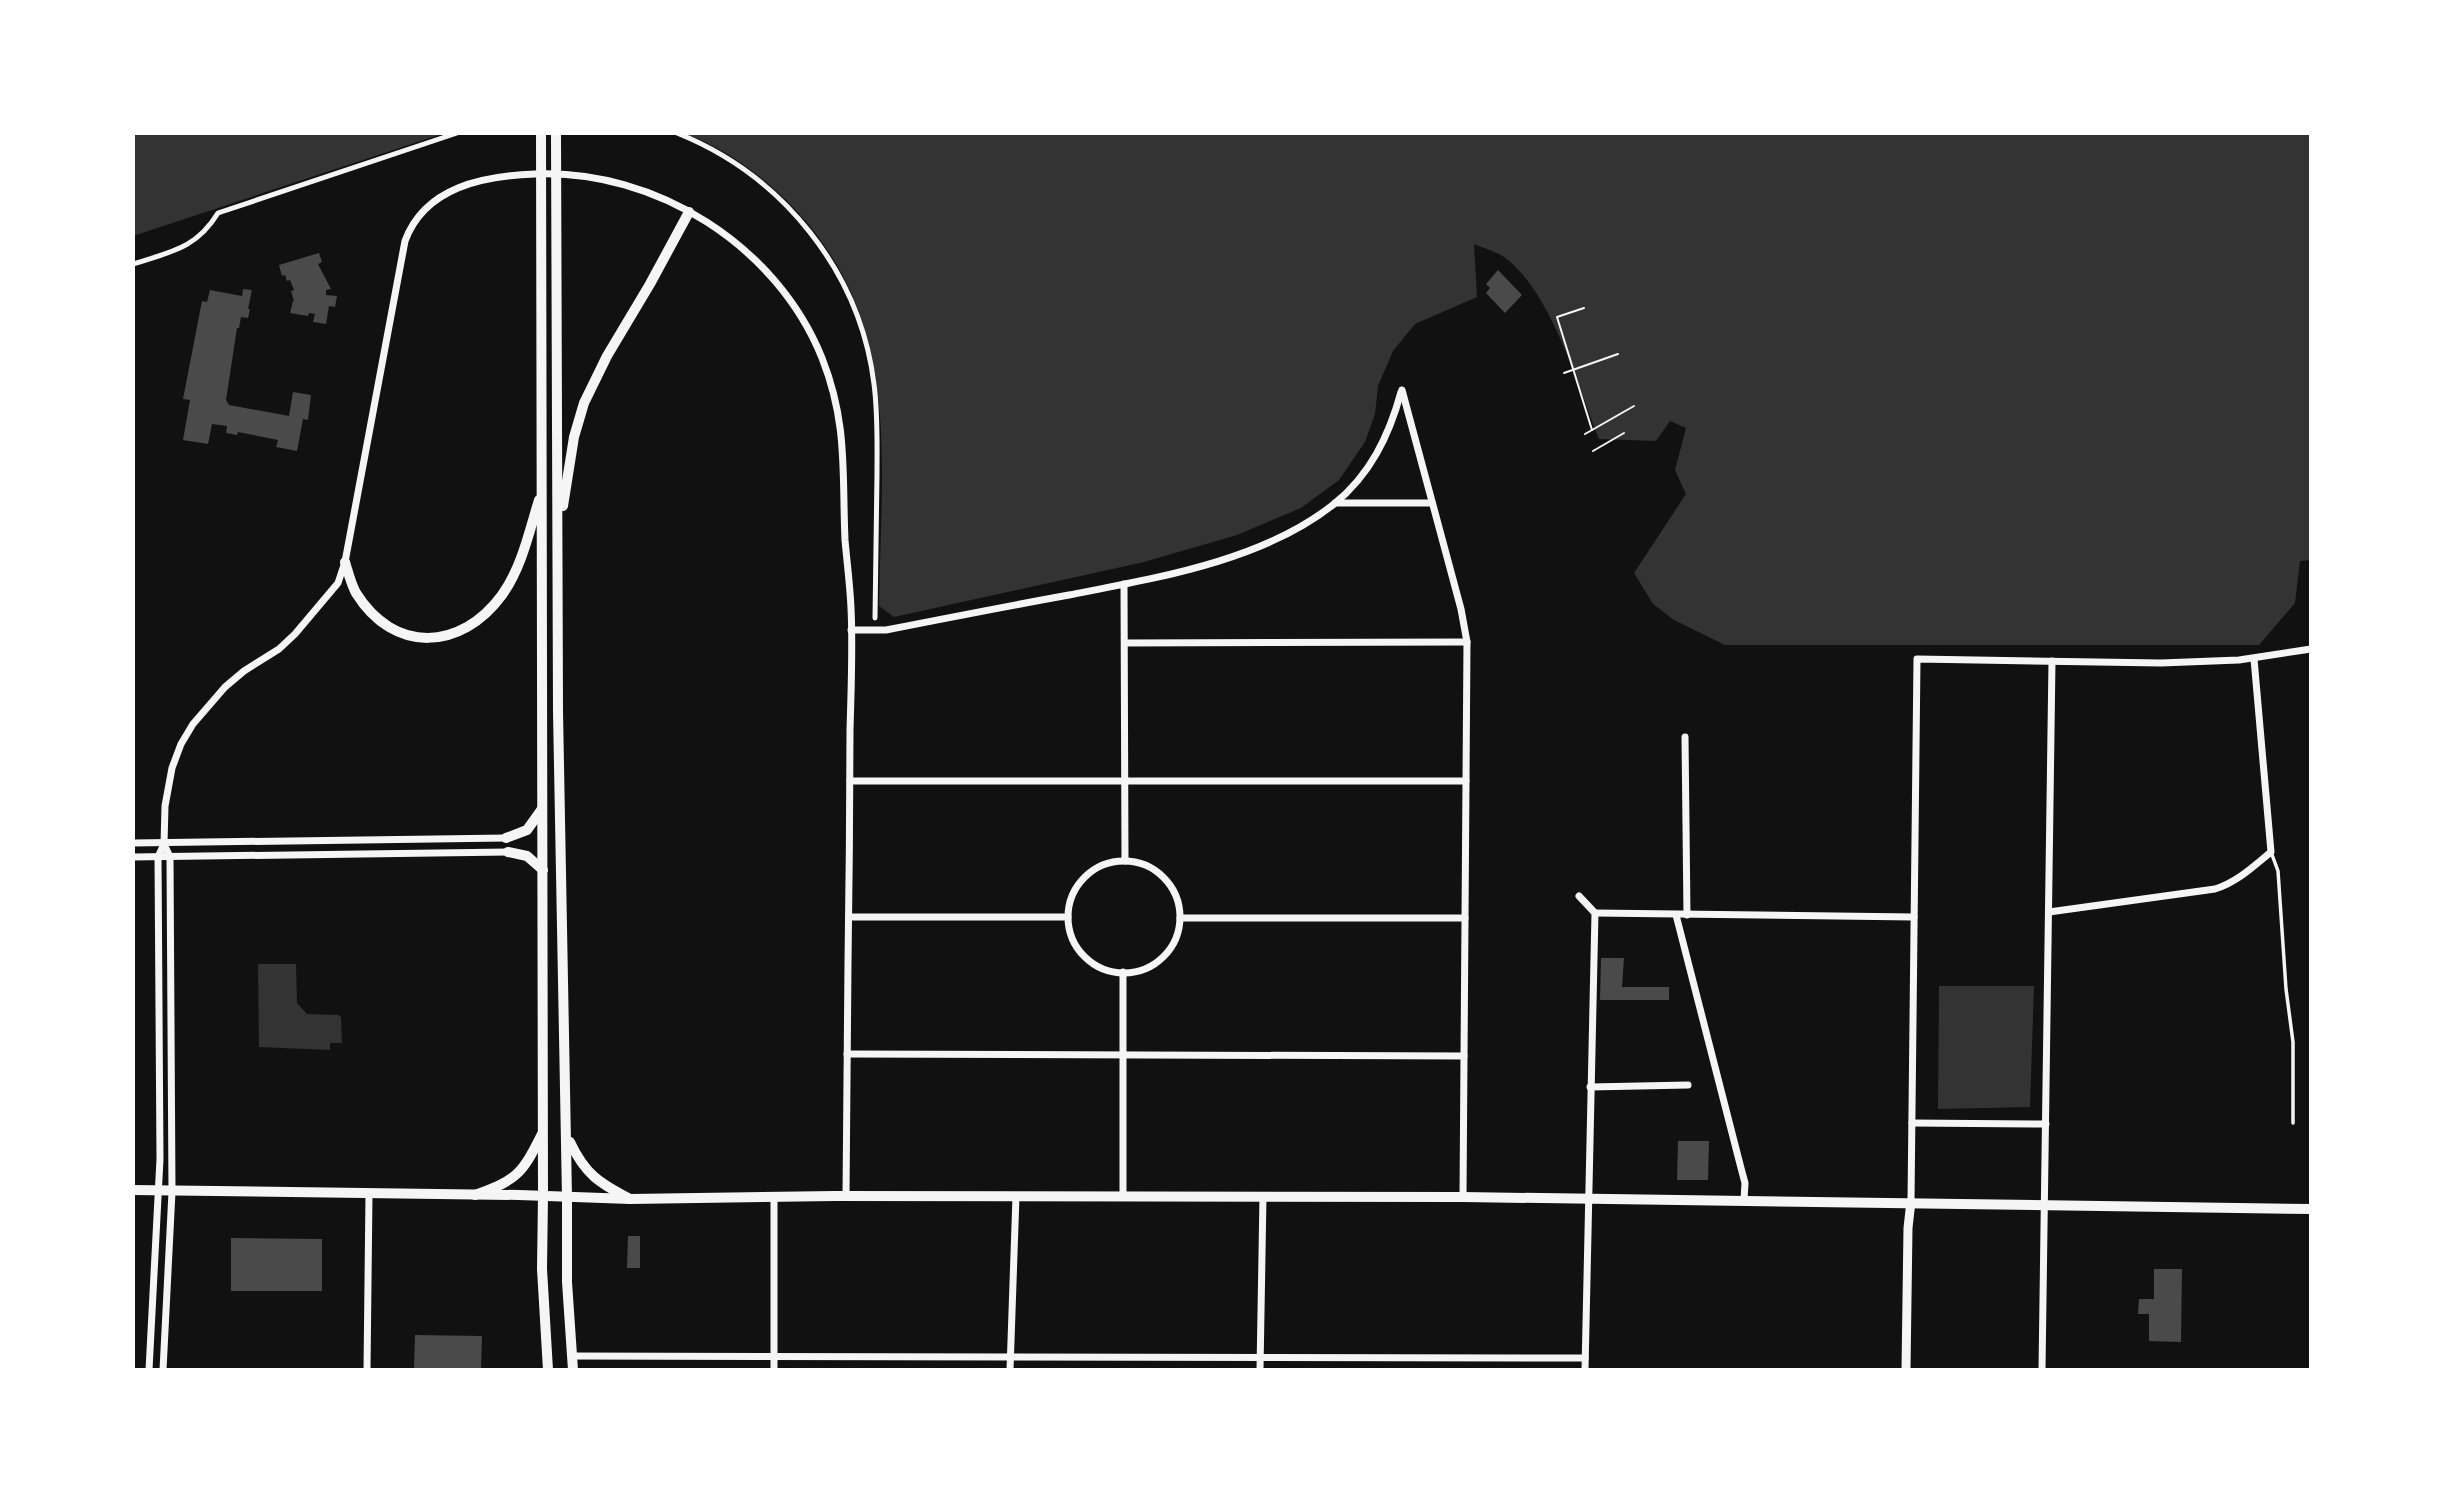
<svg xmlns="http://www.w3.org/2000/svg" width="2444" height="1503" viewBox="0 0 2444 1503" font-family="Karla,sans-serif">
  <style>
    .water { fill: #333 }
    .building { fill: #4a4a4a }
    .lines { fill: none; stroke-linecap: round; stroke-linejoin: round }
    .path { stroke: #f5f5f5; stroke-width: 2 }
    .service { stroke: #f5f5f5; stroke-width: 3.5 }
    .pedestrian { stroke: #f5f5f5; stroke-width: 5 }
    .minor { stroke: #f5f5f5; stroke-width: 7 }
    .tertiary { stroke: #f5f5f5; stroke-width: 9 }
    .primary { stroke: #f5f5f5; stroke-width: 10 }
    .trunk { stroke: #f5f5f5; stroke-width: 10 }
  </style>
  <rect width="100%" height="100%" fill="#111"/>
  <!-- water -->
  <g class="water">
    <polygon points="133,133 445,133 133,236"/>
    <path d="M683,133h1628v427l-11,1 -5,42 -36,42h-534l-51,-25 -21,-16 -19,-31 52,-79 -11,-24 11,-42 -16,-7 -14,20 -57,-2c-21,-53 -48,-148 -95,-182 -9,-6 -21,-9 -30,-13l3,53 -62,27 -22,27 -15,35 -3,28 -10,28 -26,38 -38,28 -64,27 -93,27 -250,55 -15,-11c2,-151 25,-290 -94,-407 -28,-27 -64,-53 -102,-66z"/>
    <polygon points="258,964 296,964 297,1003 307,1014 338,1015 341,1017 342,1043 330,1043 330,1050 259,1047"/>
    <polygon points="1939,986 2034,986 2030,1107 1938,1109"/>
  </g>
  <!-- building -->
  <g class="building">
    <polygon points="319,253 322,262 318,264 320,268 331,289 326,290 326,295 337,296 335,307 329,306 326,324 313,322 315,314 309,313 308,316 290,313 293,301 294,301 291,291 294,290 290,280 287,281 285,275 282,276 279,265"/>
    <polygon points="1498,270 1522,295 1505,313 1486,293 1490,288 1486,284"/>
    <polygon points="243,289 252,290 248,309 250,309 248,318 241,317 239,328 237,328 226,400 229,405 289,416 293,392 311,395 308,420 303,419 297,451 276,447 278,440 238,432 237,435 226,433 227,426 212,424 208,444 183,440 190,400 183,399 202,301 207,302 210,290 242,296"/>
    <polygon points="1601,958 1624,958 1622,987 1669,987 1669,1000 1600,1000"/>
    <polygon points="1678,1141 1709,1141 1708,1180 1677,1180"/>
    <polygon points="628,1236 640,1236 640,1268 627,1268"/>
    <polygon points="231,1238 322,1239 322,1291 231,1291"/>
    <polygon points="2154,1269 2182,1269 2181,1342 2149,1341 2149,1314 2138,1314 2139,1299 2154,1299"/>
    <polygon points="415,1335 482,1336 481,1370 414,1370"/>
  </g>
  <g class="lines">
    <!-- path -->
    <g class="path">
      <polyline points="1584,308 1557,317 1592,430"/>
      <polyline points="1564,373 1618,354"/>
      <polyline points="1585,434 1634,406"/>
      <polyline points="1593,451 1624,433"/>
    </g>
    <!-- service -->
    <polyline class="service" points="2271,852 2278,871 2286,989 2293,1042 2293,1123"/>
    <!-- pedestrian -->
    <g class="pedestrian">
      <path d="M677,133c105,42 183,138 197,251 4,30 3,60 3,90 -1,48 -1,96 -2,144"/>
      <path d="M133,264c37,-12 63,-15 85,-51l239,-80"/>
    </g>
    <!-- minor -->
    <g class="minor">
      <polyline points="1402,390 1461,609 1467,642 1463,1197"/>
      <polyline points="1335,503 1432,503"/>
      <polyline points="1124,584 1125,861"/>
      <path d="M851,630h35c61,-12 122,-24 183,-35 87,-17 194,-34 265,-91 36,-29 55,-68 67,-112"/>
      <polyline points="1126,643 1467,642"/>
      <polyline points="1685,737 1687,915"/>
      <polyline points="850,781 1466,781"/>
      <polyline points="133,843 506,838"/>
      <polyline points="133,857 508,852"/>
      <circle cx="1124" cy="917" r="56"/>
      <polyline points="1579,896 1595,913 1585,1370"/>
      <path d="M2049,912l166,-23c21,-6 39,-23 56,-37l-17,-193"/>
      <polyline points="1595,913 1914,917"/>
      <polyline points="1676,915 1741,1168 1745,1183 1744,1200"/>
      <polyline points="849,917 1068,917"/>
      <polyline points="1180,918 1465,918"/>
      <polyline points="847,1054 1464,1056"/>
      <polyline points="1590,1087 1688,1085"/>
      <polyline points="1912,1123 2046,1124"/>
      <polyline points="774,1196 774,1370"/>
      <polyline points="1123,1196 1123,972"/>
      <polyline points="1911,1201 1917,659 2161,663 2239,660 2311,649"/>
      <polyline points="571,1356 1585,1358"/>
      <path d="M149,1370l11,-211 -2,-302 6,-13 1,-38 7,-38 9,-24 12,-20 32,-37 19,-16 35,-22 16,-15 43,-51 7,-21 60,-321c20,-54 78,-65 130,-67 121,-5 242,72 287,184 26,66 20,114 23,182 2,23 5,45 6,68 2,41 0,82 -1,123 0,77 -1,155 -2,232 -1,78 -1,155 -2,233"/>
      <polyline points="163,1370 172,1192 170,857 164,844"/>
      <polyline points="367,1370 369,1194"/>
      <polyline points="1010,1370 1016,1196"/>
      <polyline points="1260,1370 1263,1196"/>
      <polyline points="2042,1370 2052,661"/>
    </g>
    <!-- tertiary -->
    <polyline class="tertiary" points="1906,1370 1908,1228 1911,1201"/>
    <!-- primary -->
    <g class="primary">
      <polyline points="133,1190 519,1195 630,1199 835,1196 1463,1197 2311,1209"/>
      <polyline points="543,1196 542,1269 548,1370"/>
      <polyline points="567,1197 567,1282 573,1370"/>
    </g>
    <!-- trunk -->
    <g class="trunk">
      <polyline points="541,133 543,1196"/>
      <polyline points="556,133 558,711 567,1197"/>
      <polyline points="563,506 574,437 584,403 607,356 650,284 689,212"/>
      <path d="M345,562c3,10 6,22 11,31 38,61 105,58 146,2 20,-28 27,-63 37,-95"/>
      <polyline points="506,838 527,830 542,809"/>
      <polyline points="508,852 527,856 543,870"/>
      <path d="M570,1142c15,32 29,41 60,57"/>
      <path d="M475,1195c42,-15 47,-21 67,-61"/>
    </g>
  </g>
  <!-- border -->
  <rect width="2444" height="1503" fill="none" stroke="#ffffff" stroke-width="270"/>
</svg>
